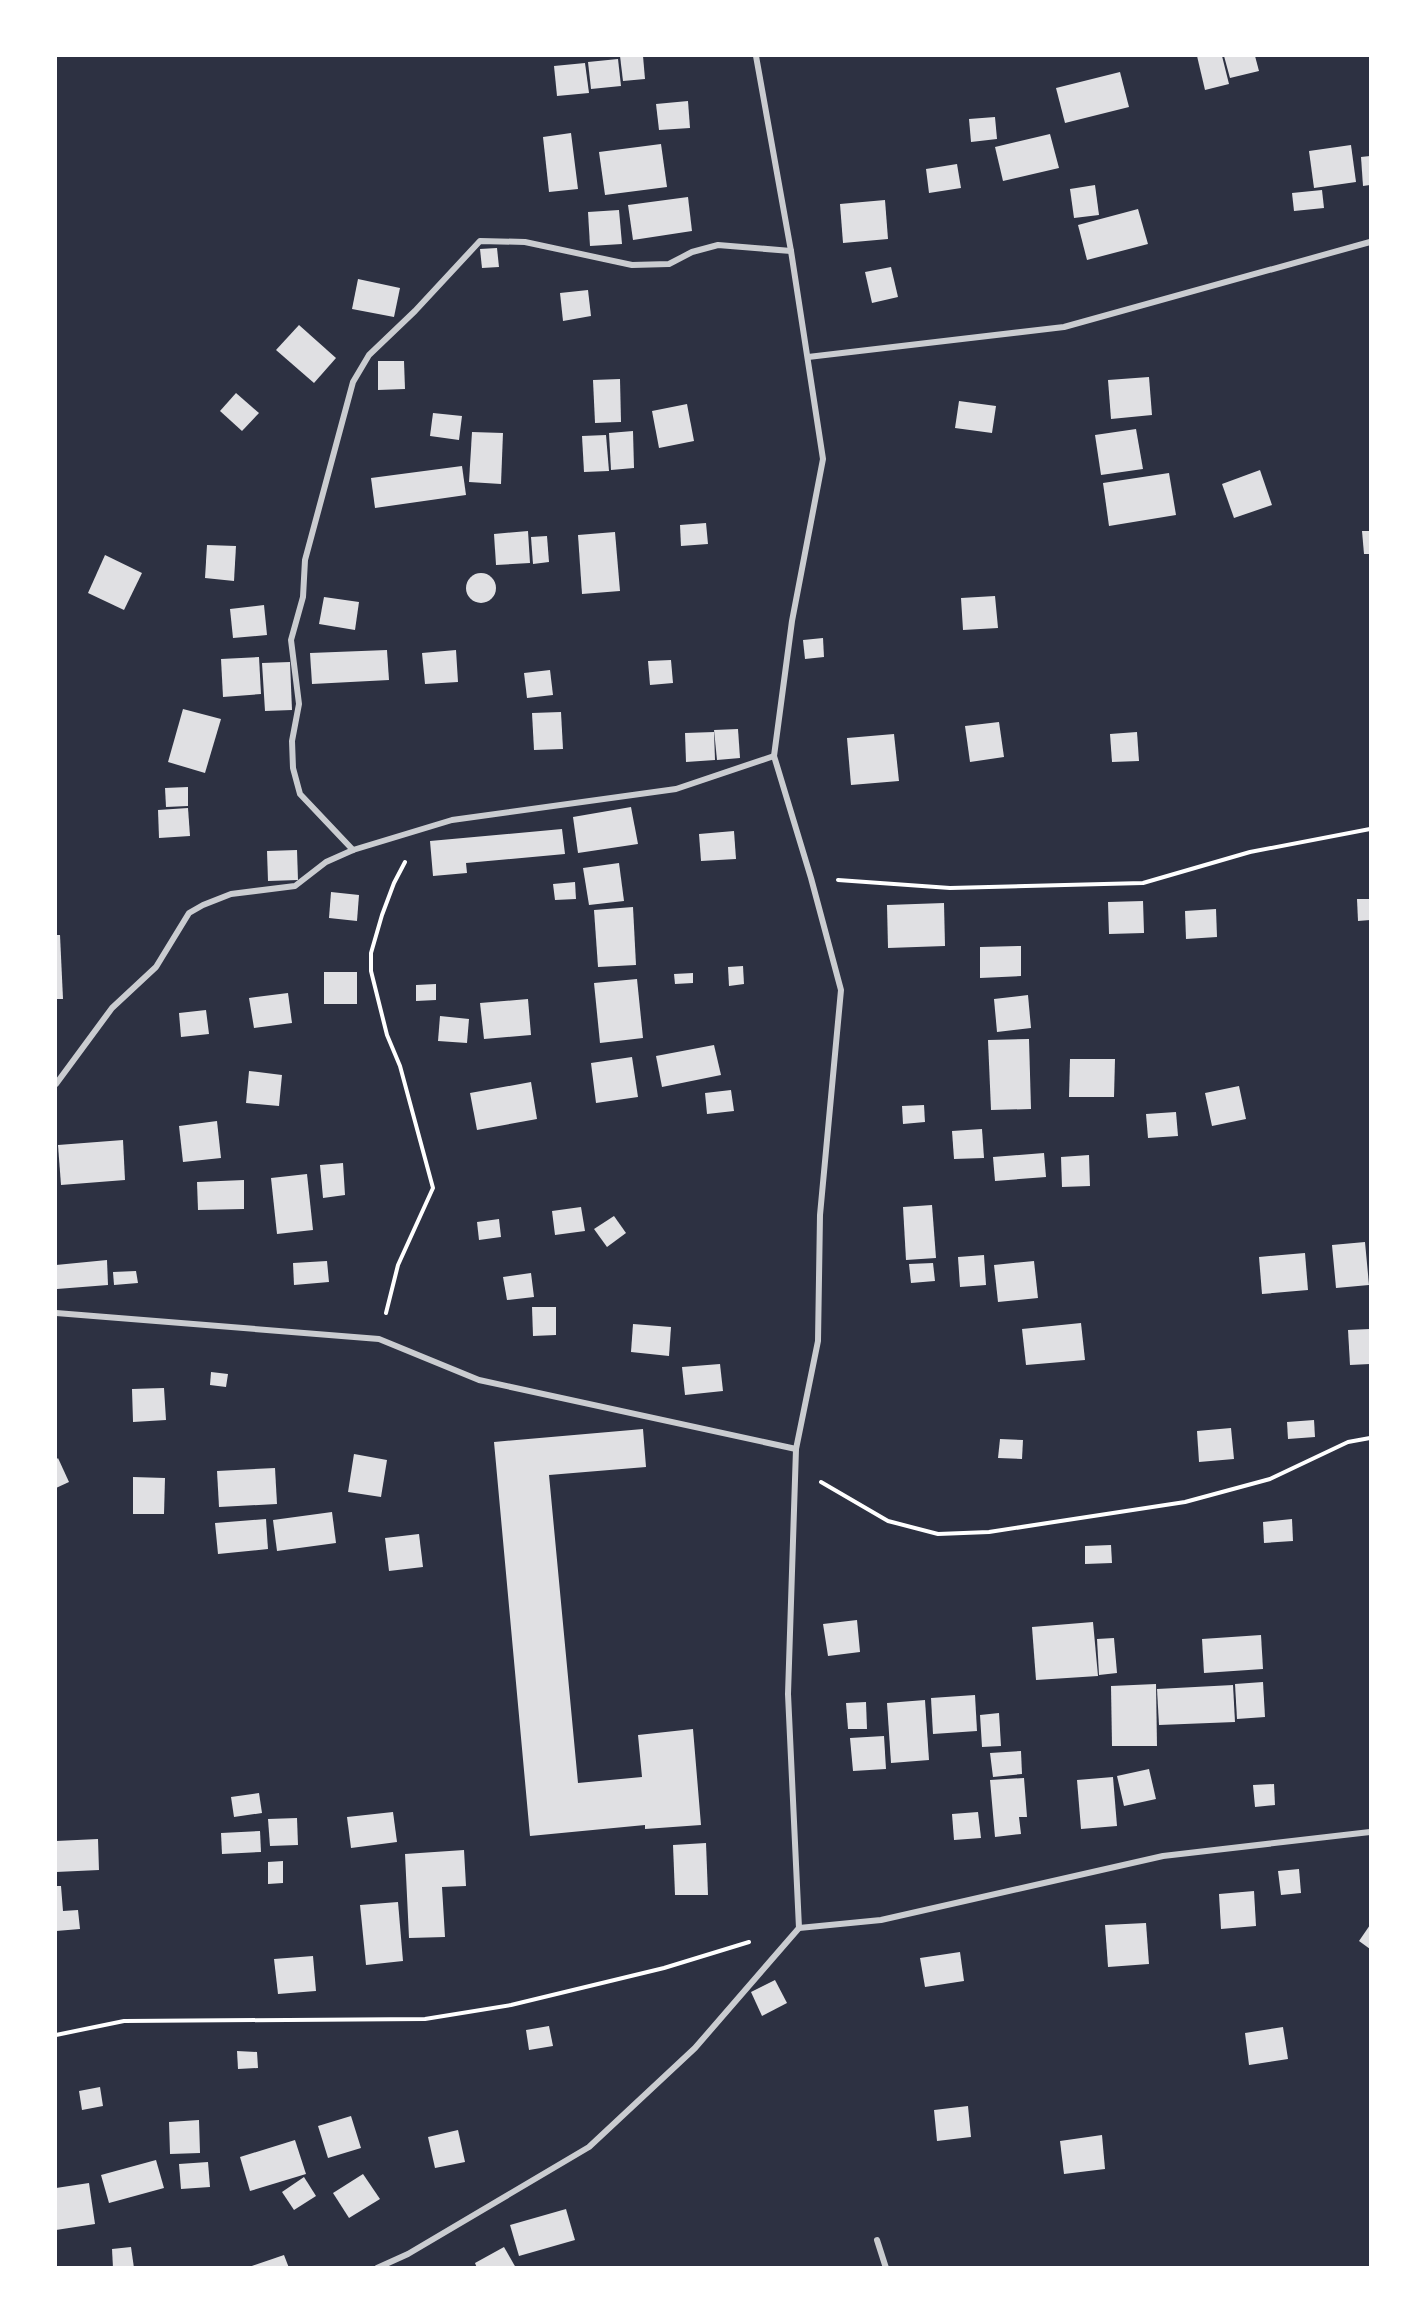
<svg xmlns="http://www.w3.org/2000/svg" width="1426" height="2323" viewBox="0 0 1426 2323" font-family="'Noto Sans',sans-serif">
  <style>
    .building { fill: #e0e0e3 }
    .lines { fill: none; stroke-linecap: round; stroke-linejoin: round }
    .path { stroke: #fff; stroke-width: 4 }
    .minor { stroke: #caccd0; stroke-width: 6 }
  </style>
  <rect width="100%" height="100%" fill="#2d3142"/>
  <!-- building -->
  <g class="building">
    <polygon points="620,56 643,56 645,79 623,81"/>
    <polygon points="1197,56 1222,56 1229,84 1205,90"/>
    <polygon points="1224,56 1255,56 1259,71 1230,78"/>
    <polygon points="618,59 621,86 591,89 588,62"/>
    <polygon points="585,63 589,93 557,96 554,66"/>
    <polygon points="1120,72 1129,107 1065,123 1056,88"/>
    <polygon points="688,101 690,128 659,130 656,104"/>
    <polygon points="995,117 997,139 971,142 969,119"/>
    <polygon points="571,133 578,189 549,192 543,137"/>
    <polygon points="1050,134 1059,168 1003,181 995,147"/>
    <polygon points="661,144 667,187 605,195 599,152"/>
    <polygon points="1351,145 1356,182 1314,188 1309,151"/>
    <polygon points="1370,156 1370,185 1363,186 1361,157"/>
    <polygon points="957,164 961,188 929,193 926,169"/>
    <polygon points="1095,185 1099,215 1074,218 1070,189"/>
    <polygon points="1322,190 1324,208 1294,211 1292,193"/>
    <polygon points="688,197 692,231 633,240 628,205"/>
    <polygon points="885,200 888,239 843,243 840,204"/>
    <polygon points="1138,209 1148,244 1087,260 1078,225"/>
    <polygon points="619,210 622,244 590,246 588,212"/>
    <polygon points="497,248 499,267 482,268 480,249"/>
    <polygon points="891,267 898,297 872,303 865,272"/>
    <polygon points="358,279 400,288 394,317 352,309"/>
    <polygon points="588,290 591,316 563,321 560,293"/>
    <polygon points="299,325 336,358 314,383 276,350"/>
    <polygon points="378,361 404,361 405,389 378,390"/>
    <polygon points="1149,377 1152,415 1111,419 1108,380"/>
    <polygon points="620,379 621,422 595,423 593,380"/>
    <polygon points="236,393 259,413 242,431 220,411"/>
    <polygon points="959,401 996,406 992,433 955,428"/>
    <polygon points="687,404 694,441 659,448 652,411"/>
    <polygon points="433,413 462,416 459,440 430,436"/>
    <polygon points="1136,429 1143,469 1101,475 1095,435"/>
    <polygon points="633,431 634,468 611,470 609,433"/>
    <polygon points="472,432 503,433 501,484 469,482"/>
    <polygon points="606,435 609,471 584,472 582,436"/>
    <polygon points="462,466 466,495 375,508 371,478"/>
    <polygon points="1260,470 1272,505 1234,518 1222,484"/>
    <polygon points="1169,473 1176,515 1109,526 1103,483"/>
    <polygon points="706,523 708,544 681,546 680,525"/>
    <polygon points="528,531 530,563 496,565 494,534"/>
    <polygon points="1362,531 1370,531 1370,554 1364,554"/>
    <polygon points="615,532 620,591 582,594 578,535"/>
    <polygon points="547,536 549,562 533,564 531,537"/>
    <polygon points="207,545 236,546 234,581 205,578"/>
    <polygon points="105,555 142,573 124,610 88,593"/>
    <circle cx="481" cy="588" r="15"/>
    <polygon points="995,596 998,628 963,630 961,598"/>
    <polygon points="324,597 359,602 355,630 319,624"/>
    <polygon points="264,605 267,635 233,638 230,609"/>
    <polygon points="823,638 824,657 805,659 803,640"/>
    <polygon points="387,650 389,680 312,684 310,653"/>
    <polygon points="456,650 458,682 425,684 422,653"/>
    <polygon points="259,657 261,694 223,697 221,659"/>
    <polygon points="671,660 673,683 650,685 648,661"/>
    <polygon points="290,662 292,710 265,711 262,663"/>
    <polygon points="550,670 553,695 527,698 524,673"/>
    <polygon points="183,709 221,719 205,773 168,762"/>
    <polygon points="561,712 563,749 534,750 532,713"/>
    <polygon points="999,722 1004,757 970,762 965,726"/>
    <polygon points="738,729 740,758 717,760 714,730"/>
    <polygon points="714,732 715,760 686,762 685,733"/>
    <polygon points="1137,732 1139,761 1112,762 1110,734"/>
    <polygon points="894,734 899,781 851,785 847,738"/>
    <polygon points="188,787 188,806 166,807 165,788"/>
    <polygon points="631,807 638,844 578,853 573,817"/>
    <polygon points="188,808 190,836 159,838 158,810"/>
    <polygon points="562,829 565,854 466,863 467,873 433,876 430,841"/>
    <polygon points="734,831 736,859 701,861 699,834"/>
    <polygon points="297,850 298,880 268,881 267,851"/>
    <polygon points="619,863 624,901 589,905 583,868"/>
    <polygon points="575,882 576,899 555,900 553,884"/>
    <polygon points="331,892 359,895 357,921 329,918"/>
    <polygon points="1357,899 1370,899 1370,920 1358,921"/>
    <polygon points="1143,901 1144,933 1109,934 1108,902"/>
    <polygon points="944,903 945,946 888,948 887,905"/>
    <polygon points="633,907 636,965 598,967 594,910"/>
    <polygon points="1216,909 1217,937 1186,939 1185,911"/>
    <polygon points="56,935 60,935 63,999 56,999"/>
    <polygon points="1021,946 1021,976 980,978 980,947"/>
    <polygon points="743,966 744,984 729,986 728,967"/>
    <rect x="324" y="972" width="33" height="32"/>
    <polygon points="693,973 693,983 675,984 674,974"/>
    <polygon points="637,979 643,1038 600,1043 594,983"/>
    <polygon points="436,984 436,1000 416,1001 416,985"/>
    <polygon points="288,993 292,1023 254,1028 249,998"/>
    <polygon points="1028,995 1031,1028 997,1032 994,999"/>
    <polygon points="528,999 531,1035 484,1039 480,1003"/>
    <polygon points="206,1010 209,1034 181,1037 179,1013"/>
    <polygon points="440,1016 469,1019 467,1043 438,1041"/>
    <polygon points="1029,1039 1031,1109 991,1110 988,1040"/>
    <polygon points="714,1045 721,1075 662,1087 656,1056"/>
    <polygon points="632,1057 638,1097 596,1103 591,1063"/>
    <polygon points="1070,1059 1115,1059 1114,1097 1069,1097"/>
    <polygon points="249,1071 282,1075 279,1106 246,1103"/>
    <polygon points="531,1082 537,1119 477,1130 470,1093"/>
    <polygon points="1239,1086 1246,1119 1212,1126 1205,1093"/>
    <polygon points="731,1090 734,1111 707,1114 705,1093"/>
    <polygon points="924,1105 925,1122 903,1124 902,1106"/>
    <polygon points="1176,1112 1178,1136 1148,1138 1146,1114"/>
    <polygon points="217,1121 221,1158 183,1162 179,1126"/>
    <polygon points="982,1129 984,1158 954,1159 952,1131"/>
    <polygon points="123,1140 125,1180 61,1185 58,1145"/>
    <polygon points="1044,1153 1046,1177 995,1181 993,1157"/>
    <polygon points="1089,1155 1090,1186 1062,1187 1061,1157"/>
    <polygon points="343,1163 345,1195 323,1198 320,1165"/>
    <polygon points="307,1174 313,1230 277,1234 271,1178"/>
    <polygon points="244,1180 244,1209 198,1210 197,1182"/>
    <polygon points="932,1205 936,1258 906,1260 903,1207"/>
    <polygon points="581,1207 585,1231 555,1235 552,1211"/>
    <polygon points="614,1216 626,1233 607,1247 594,1229"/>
    <polygon points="499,1219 501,1237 479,1240 477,1222"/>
    <polygon points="1365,1242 1369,1285 1336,1288 1332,1245"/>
    <polygon points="1305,1253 1308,1290 1262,1294 1259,1257"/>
    <polygon points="984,1255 986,1285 960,1287 958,1257"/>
    <polygon points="107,1260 108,1285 57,1289 56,1265"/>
    <polygon points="327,1261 329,1282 294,1285 293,1263"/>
    <polygon points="1034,1261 1038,1298 998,1302 994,1265"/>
    <polygon points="933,1263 935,1281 911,1283 909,1264"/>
    <polygon points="136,1271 138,1283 114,1285 113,1272"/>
    <polygon points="531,1273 534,1297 507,1300 503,1277"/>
    <polygon points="532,1307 556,1307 556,1335 533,1336"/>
    <polygon points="1081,1323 1085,1360 1026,1365 1022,1329"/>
    <polygon points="633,1324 671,1327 669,1356 631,1352"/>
    <polygon points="1370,1329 1370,1364 1350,1365 1348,1330"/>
    <polygon points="720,1364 723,1391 685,1395 682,1367"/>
    <polygon points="211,1372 228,1374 226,1387 210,1385"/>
    <polygon points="164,1388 166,1420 133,1422 132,1389"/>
    <polygon points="1314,1420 1315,1437 1288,1439 1287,1422"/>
    <polygon points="1231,1428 1234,1459 1199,1462 1197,1431"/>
    <polygon points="643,1429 646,1467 549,1475 578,1783 642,1777 638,1735 693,1729 701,1825 645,1829 645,1825 530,1836 494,1442"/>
    <polygon points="1000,1439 1023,1440 1022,1459 998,1458"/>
    <polygon points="354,1454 387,1460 381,1497 348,1492"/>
    <polygon points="58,1458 69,1482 56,1488 56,1460"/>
    <polygon points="275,1468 277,1504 219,1507 217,1471"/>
    <polygon points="133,1477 165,1478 164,1514 133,1514"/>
    <polygon points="332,1512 336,1543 277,1551 273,1520"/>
    <polygon points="266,1519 268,1549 218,1554 215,1523"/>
    <polygon points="1292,1519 1293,1541 1264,1543 1263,1522"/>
    <polygon points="419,1534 423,1567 389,1571 385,1538"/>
    <polygon points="1111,1545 1112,1563 1085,1564 1085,1546"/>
    <polygon points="857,1620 860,1652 828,1656 823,1624"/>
    <polygon points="1093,1622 1098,1676 1036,1680 1032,1627"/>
    <polygon points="1261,1635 1263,1669 1204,1673 1202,1639"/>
    <polygon points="1114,1638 1117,1673 1099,1675 1097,1639"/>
    <polygon points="1263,1682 1265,1717 1237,1719 1235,1684"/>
    <polygon points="1156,1684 1157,1746 1112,1746 1111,1686"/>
    <polygon points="1233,1685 1235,1722 1159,1725 1157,1689"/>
    <polygon points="975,1695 977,1731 933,1734 931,1698"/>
    <polygon points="925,1700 929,1760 891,1763 887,1703"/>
    <polygon points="866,1702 867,1729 848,1729 846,1703"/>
    <polygon points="999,1713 1001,1746 982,1747 980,1715"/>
    <polygon points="884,1736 886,1769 853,1771 850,1738"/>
    <polygon points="1021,1751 1022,1774 993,1777 990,1753"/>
    <polygon points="1149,1769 1156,1799 1124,1806 1117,1776"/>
    <polygon points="1113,1777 1117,1826 1081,1829 1077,1780"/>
    <polygon points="1024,1778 1027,1817 1019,1817 1021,1834 995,1837 990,1780"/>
    <polygon points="1274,1784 1275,1805 1255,1807 1253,1785"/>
    <polygon points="259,1793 262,1813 234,1817 231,1797"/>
    <polygon points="393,1812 397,1842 351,1848 347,1817"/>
    <polygon points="978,1812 981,1838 954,1840 952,1814"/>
    <polygon points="297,1818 298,1845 270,1846 268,1819"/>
    <polygon points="260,1831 261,1852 222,1854 221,1833"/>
    <polygon points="98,1839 99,1870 56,1872 56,1841"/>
    <polygon points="706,1843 708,1895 675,1895 673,1845"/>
    <polygon points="464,1850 466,1886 442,1887 445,1937 409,1938 405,1854"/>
    <polygon points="283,1861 283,1883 268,1884 268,1862"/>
    <polygon points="1299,1869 1301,1893 1281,1895 1278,1871"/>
    <polygon points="56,1886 61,1886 63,1911 78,1910 80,1929 56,1931"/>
    <polygon points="1254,1891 1256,1926 1221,1929 1219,1894"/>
    <polygon points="398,1902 403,1961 366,1965 360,1905"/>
    <polygon points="1146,1923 1149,1964 1108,1967 1105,1925"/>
    <polygon points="1370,1925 1370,1949 1359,1941"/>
    <polygon points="960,1952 964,1981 925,1987 920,1958"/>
    <polygon points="313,1956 316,1991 278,1994 274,1959"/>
    <polygon points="775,1980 787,2003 762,2016 751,1992"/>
    <polygon points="549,2026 553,2046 529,2050 526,2030"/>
    <polygon points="1283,2027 1288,2059 1249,2065 1245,2033"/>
    <polygon points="237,2051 257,2052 258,2068 238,2069"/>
    <polygon points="100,2087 103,2106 82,2110 79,2091"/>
    <polygon points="968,2106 971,2137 937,2141 934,2110"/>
    <polygon points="351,2116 361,2148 328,2158 318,2126"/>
    <polygon points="199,2120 200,2153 170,2154 169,2122"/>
    <polygon points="458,2130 465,2162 435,2168 428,2137"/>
    <polygon points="1102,2135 1105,2169 1064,2174 1060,2141"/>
    <polygon points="295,2140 306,2174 250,2191 240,2157"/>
    <polygon points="156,2160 164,2188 109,2203 101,2175"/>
    <polygon points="208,2162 210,2187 181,2189 179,2164"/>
    <polygon points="363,2174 380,2199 349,2218 333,2193"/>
    <polygon points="304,2177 316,2196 294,2210 282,2192"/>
    <polygon points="89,2183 95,2224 56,2230 56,2188"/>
    <polygon points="566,2209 575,2240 519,2256 510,2225"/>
    <polygon points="131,2247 134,2268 113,2268 112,2249"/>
    <polygon points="504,2247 516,2268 477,2268 475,2263"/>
    <polygon points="284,2255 289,2268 249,2268 249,2267"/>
  </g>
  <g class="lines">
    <!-- path -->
    <g class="path">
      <polyline points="838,880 950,888 1143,883 1250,852 1370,829"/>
      <polyline points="386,1313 398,1265 433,1188 400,1066 387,1035 371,971 371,953 382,915 394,883 405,862"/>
      <polyline points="821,1482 888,1521 938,1534 989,1532 1185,1502 1270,1479 1348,1442 1370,1438"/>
      <polyline points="56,2035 124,2021 425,2019 511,2005 664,1968 749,1942"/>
    </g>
    <!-- minor -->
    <g class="minor">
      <polyline points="808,357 1064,327 1370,242"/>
      <polyline points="353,850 300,794 293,768 292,741 299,704 291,640 303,597 305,560 353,382 369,355 415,311 480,241 525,242 632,265 669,264 692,252 718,245 791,251"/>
      <polyline points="56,1084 112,1008 156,967 189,913 203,905 231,894 295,886 326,862 353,850 452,820 676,789 774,756"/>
      <polyline points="56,1313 379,1339 479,1380 796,1449"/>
      <polyline points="799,1928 881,1920 1163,1856 1370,1832"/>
      <polyline points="877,2240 886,2268"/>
      <polyline points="377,2268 408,2254 589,2147 695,2048 799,1928 788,1694 796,1449 818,1341 820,1215 841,990 811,878 774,756 792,621 823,459 791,251 756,56"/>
    </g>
  </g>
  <!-- border -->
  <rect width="1426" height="2323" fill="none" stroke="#ffffff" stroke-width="114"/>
</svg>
